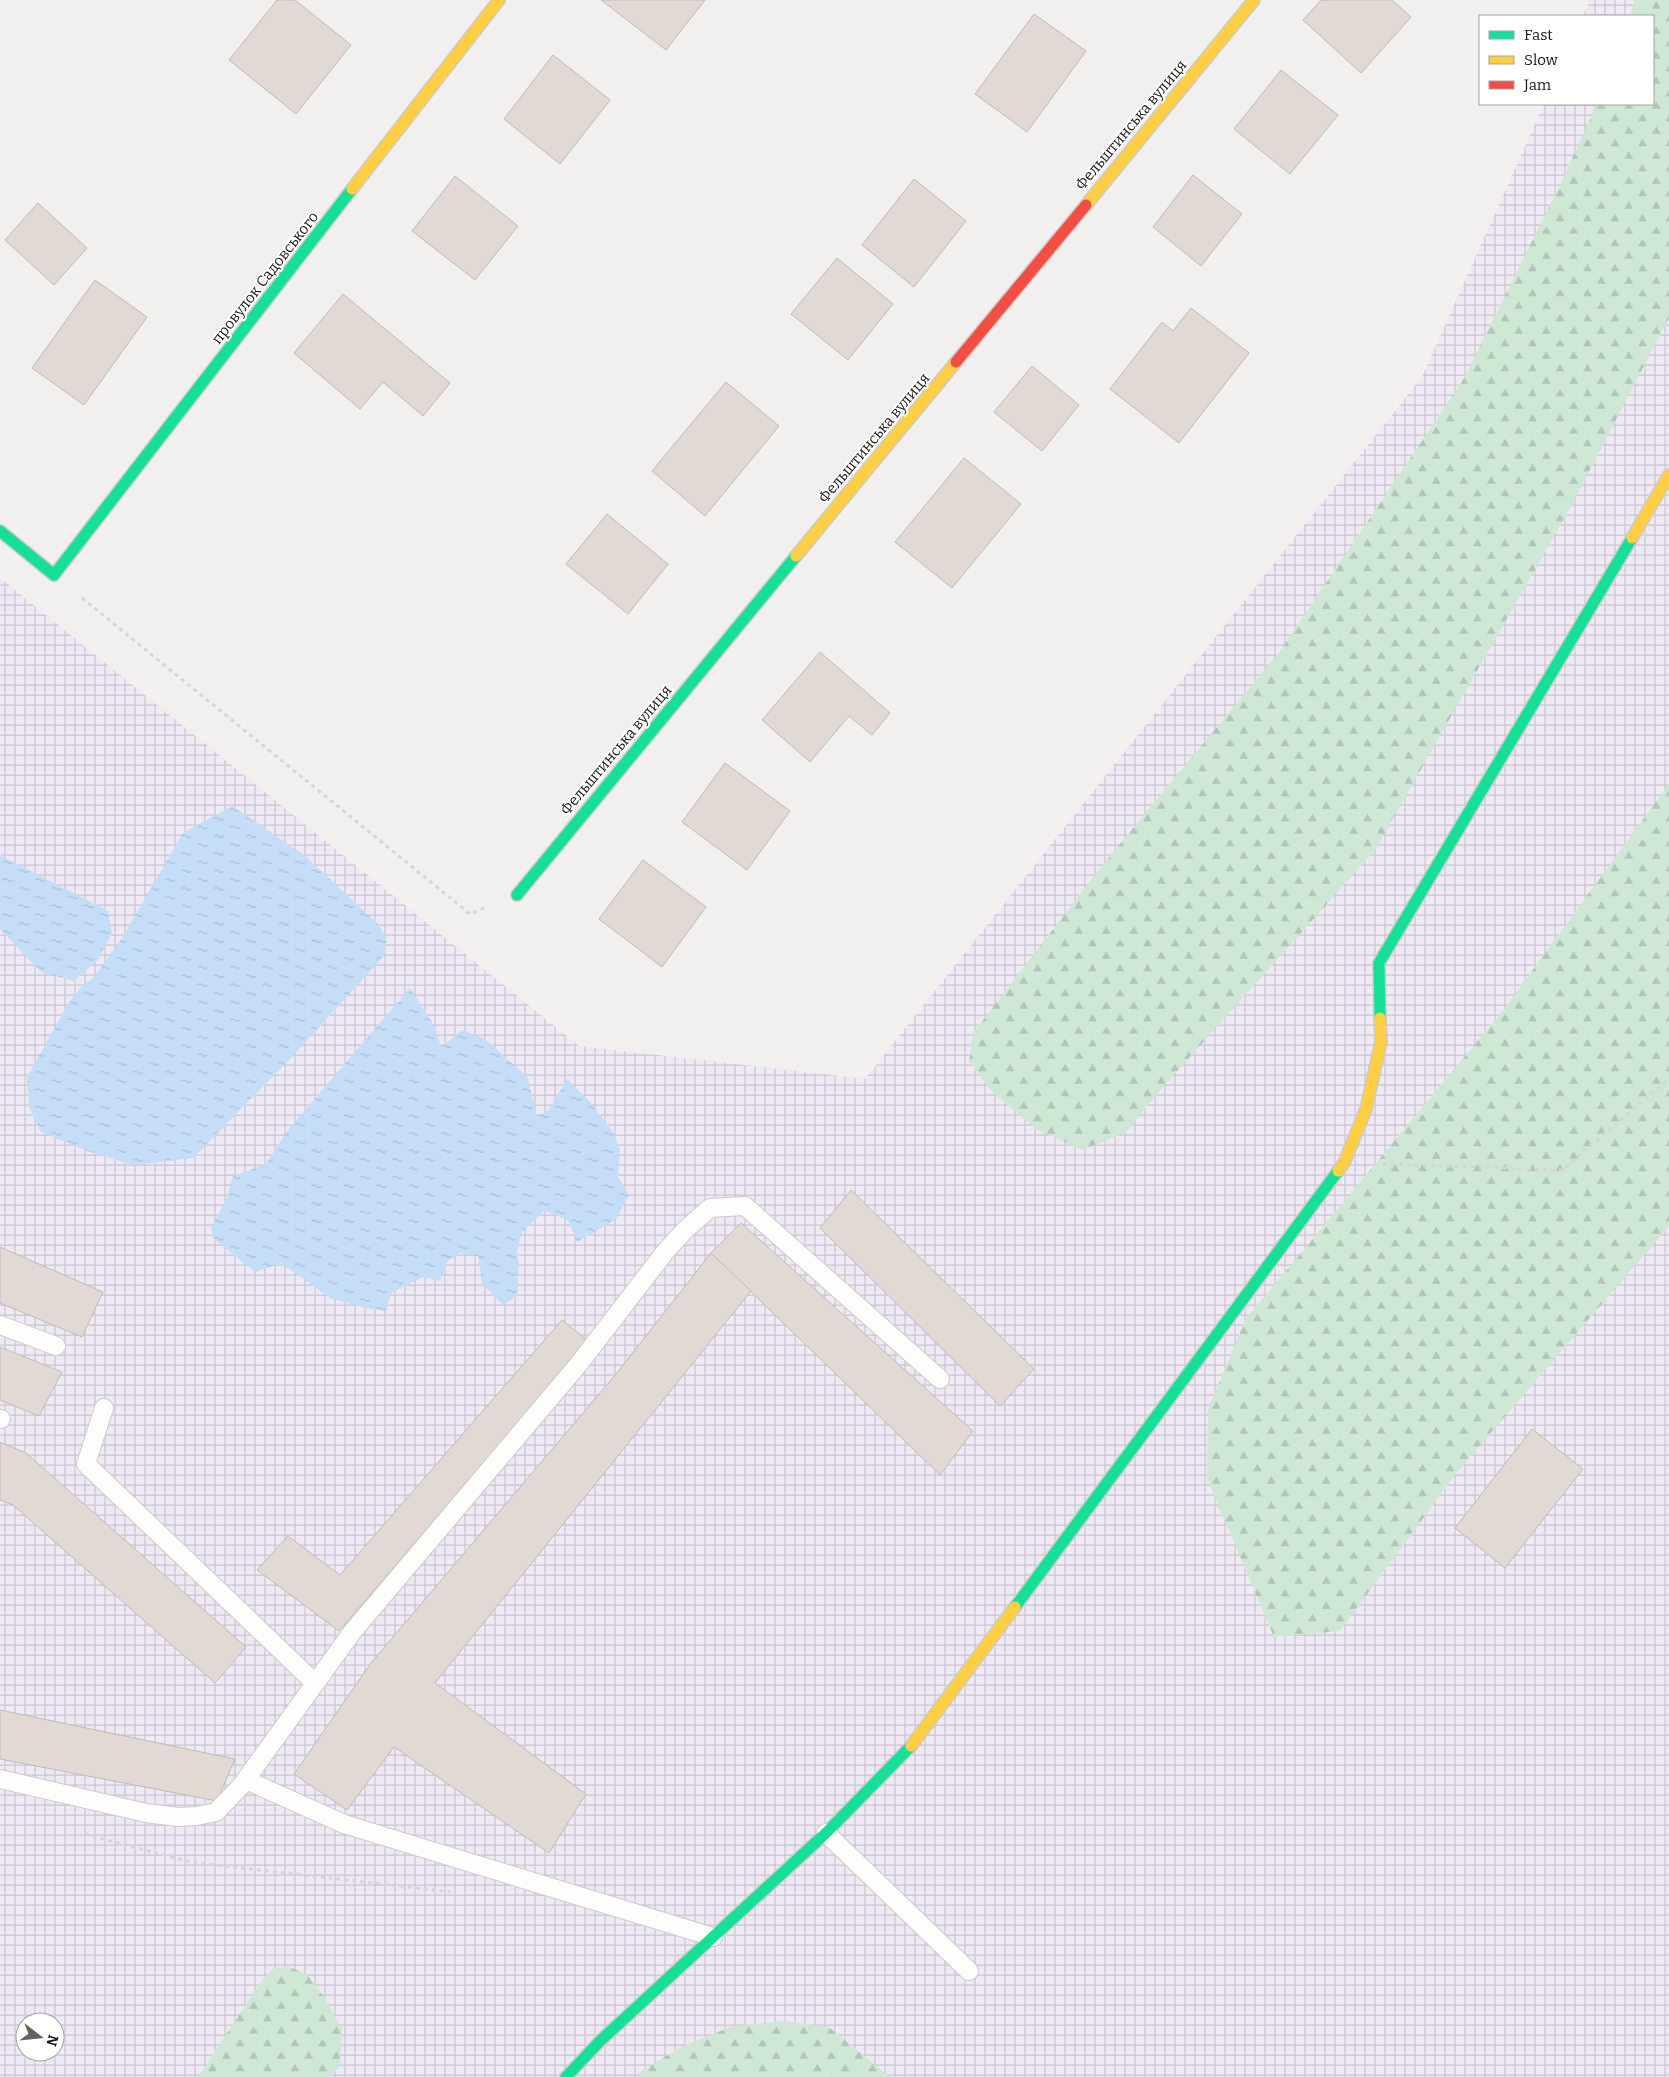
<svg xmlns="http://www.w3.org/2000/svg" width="1669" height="2077" viewBox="0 0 1669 2077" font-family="Bitter,serif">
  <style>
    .industrial { fill: url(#industrial-grid); fill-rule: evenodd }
    .forest { fill: url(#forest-firs) }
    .water { fill: url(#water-ripples) }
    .building { fill: #e2d8d4; stroke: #bdbcbb }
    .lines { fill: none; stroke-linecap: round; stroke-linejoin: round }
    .lane-casing { stroke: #cccbca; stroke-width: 20 }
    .fast-casing { stroke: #cccbca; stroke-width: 14 }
    .slow-casing { stroke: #cccbca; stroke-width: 14 }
    .jam-casing { stroke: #cccbca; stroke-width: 14 }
    .path { stroke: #d6d6d5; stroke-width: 3; stroke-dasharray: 4 4; stroke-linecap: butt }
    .lane { stroke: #fdfdfc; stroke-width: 18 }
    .fast { stroke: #16e098; stroke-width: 11 }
    .slow { stroke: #ffcf43; stroke-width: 11 }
    .jam { stroke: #f24e42; stroke-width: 11 }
    .labels { text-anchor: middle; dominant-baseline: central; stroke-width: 4; stroke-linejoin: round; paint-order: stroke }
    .street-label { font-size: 15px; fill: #181716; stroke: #fffffd }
  </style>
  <defs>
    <pattern id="industrial-grid" width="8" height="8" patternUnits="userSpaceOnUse" patternTransform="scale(1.25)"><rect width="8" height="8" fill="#eee9f4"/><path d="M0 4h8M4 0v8" fill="none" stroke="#cbc7d0"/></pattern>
    <pattern id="forest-firs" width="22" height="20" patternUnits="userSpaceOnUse" patternTransform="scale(1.25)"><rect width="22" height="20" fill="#cee8d5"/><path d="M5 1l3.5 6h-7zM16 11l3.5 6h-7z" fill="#b0c6b6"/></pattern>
    <pattern id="water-ripples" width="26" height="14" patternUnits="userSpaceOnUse" patternTransform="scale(1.25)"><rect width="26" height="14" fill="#c4def7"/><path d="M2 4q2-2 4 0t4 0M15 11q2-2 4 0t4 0" fill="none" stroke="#a8bed3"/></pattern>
  </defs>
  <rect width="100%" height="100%" fill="#f1f0ee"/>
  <!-- industrial -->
  <path class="industrial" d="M1590,0h79v2077h-1669v-1499l579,468 286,33 557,-702 122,-273h109v-88h-70zM25,2022h30v30h-30z"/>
  <!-- forest -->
  <g class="forest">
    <polygon points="1635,0 1669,0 1669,318 1570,508 1375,850 1163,1087 1126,1132 1083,1150 1036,1129 990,1090 969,1061 973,1033 1105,862 1280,651 1463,380 1559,187 1597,104 1653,104 1653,16 1630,16"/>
    <polygon points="1669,784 1669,1226 1458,1471 1340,1631 1274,1637 1207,1478 1208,1409 1245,1320 1501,1013"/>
    <polygon points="289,1967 307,1974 326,2000 342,2029 340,2066 329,2077 198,2077 260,1983 274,1968"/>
    <polygon points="784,2021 829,2027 890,2077 638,2077 640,2072 683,2046 733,2026"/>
  </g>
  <!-- water -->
  <g class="water">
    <polygon points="232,806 304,855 378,924 387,939 384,956 292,1057 193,1158 133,1165 90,1152 41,1132 29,1107 27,1077 68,1004 81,987 94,977 122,938 183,833"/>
    <polygon points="0,855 108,911 112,933 98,960 74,981 41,972 0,929"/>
    <polygon points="410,988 435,1027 441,1047 462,1030 485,1039 528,1078 537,1117 549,1110 567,1079 590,1102 613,1132 620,1149 618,1177 629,1195 616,1219 577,1242 568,1220 544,1211 522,1232 517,1251 519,1265 517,1296 503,1305 482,1283 478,1256 459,1253 447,1262 440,1281 423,1277 391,1293 386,1311 361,1307 330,1298 281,1263 255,1272 213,1238 211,1228 226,1200 233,1176 266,1164 287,1131"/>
  </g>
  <!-- building -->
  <g class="building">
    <polygon points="277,0 295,0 351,45 296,114 229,60"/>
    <polygon points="601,0 705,0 666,50"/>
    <polygon points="1321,0 1392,0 1411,17 1361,73 1303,20"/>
    <polygon points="1034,14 1086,51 1027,132 975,94"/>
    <polygon points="553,55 610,100 560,164 504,119"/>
    <polygon points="1281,70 1338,115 1290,174 1234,129"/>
    <polygon points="1193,175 1242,214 1201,266 1153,227"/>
    <polygon points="455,176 518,226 475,280 412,231"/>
    <polygon points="914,179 966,221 914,287 862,245"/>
    <polygon points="38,203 87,248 54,285 5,240"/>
    <polygon points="837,258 893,304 848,360 791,314"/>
    <polygon points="95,280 147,317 84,405 32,368"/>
    <polygon points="343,294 450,383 423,416 383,382 360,409 294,353"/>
    <polygon points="1191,308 1249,353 1179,443 1110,389 1162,322 1173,331"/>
    <polygon points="1032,366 1079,405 1042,451 994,412"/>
    <polygon points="726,382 779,426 705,516 652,471"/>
    <polygon points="964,458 1021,504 952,588 895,542"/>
    <polygon points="607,514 668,564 628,614 566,564"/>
    <polygon points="820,652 890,713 872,735 849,716 810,762 762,720"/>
    <polygon points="725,763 790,811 747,870 682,822"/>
    <polygon points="643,860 706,907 662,967 599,919"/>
    <polygon points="851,1190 1034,1369 1000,1406 820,1228"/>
    <polygon points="741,1223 973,1431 940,1475 711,1253"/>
    <polygon points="0,1247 103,1292 82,1337 0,1303"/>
    <polygon points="711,1253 751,1291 435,1683 586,1794 549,1853 394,1747 347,1810 294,1774 371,1663 616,1374"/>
    <polygon points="562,1320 588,1341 339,1631 257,1570 288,1536 340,1575"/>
    <polygon points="0,1347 62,1372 39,1416 0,1400"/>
    <polygon points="1532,1429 1583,1469 1505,1568 1455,1528"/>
    <polygon points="0,1442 26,1453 246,1647 215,1683 13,1505 0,1500"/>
    <polygon points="0,1710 235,1759 217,1801 0,1759"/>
  </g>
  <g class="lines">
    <!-- lane casing -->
    <g class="lane-casing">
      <g id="lane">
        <polyline points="0,1325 56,1346"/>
        <polyline points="104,1408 86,1464 315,1683"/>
        <polyline points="0,1419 1,1419"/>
        <polyline points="0,1779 146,1813 179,1817 197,1816 216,1812 241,1786 353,1631 578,1365 665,1252 685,1230 710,1208 745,1206 940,1379"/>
        <polyline points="246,1780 344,1824 713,1937"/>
        <polyline points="826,1833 969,1971"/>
      </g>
    </g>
    <!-- fast casing -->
    <g class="fast-casing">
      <g id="fast">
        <polyline points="0,531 54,575 352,189"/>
        <polyline points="517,895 796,556"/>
        <polyline points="1380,1018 1379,963 1632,538"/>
        <polyline points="1015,1607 1338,1171"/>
        <polyline points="566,2077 600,2041 826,1833 911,1746"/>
      </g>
    </g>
    <!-- slow casing -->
    <g class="slow-casing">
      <g id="slow">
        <polyline points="352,189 499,0"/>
        <polyline points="1086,205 1254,0"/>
        <polyline points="1632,538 1669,475"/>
        <polyline points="796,556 956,362"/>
        <polyline points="1338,1171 1344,1163 1366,1109 1381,1042 1380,1018"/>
        <polyline points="911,1746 1015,1607"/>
      </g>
    </g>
    <!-- jam casing -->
    <g class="jam-casing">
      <polyline id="jam" points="956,362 1086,205"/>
    </g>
    <!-- path -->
    <g class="path">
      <polyline points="82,598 470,914 484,908"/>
      <polyline points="1383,1164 1562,1170 1669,1079"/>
      <polyline points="85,1834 190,1862 451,1892"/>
    </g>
    <!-- lane -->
    <use href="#lane" class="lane"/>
    <!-- fast -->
    <use href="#fast" class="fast"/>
    <!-- slow -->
    <use href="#slow" class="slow"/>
    <!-- jam -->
    <use href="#jam" class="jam"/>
  </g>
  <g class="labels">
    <!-- street labels -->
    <g class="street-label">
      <text transform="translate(1131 125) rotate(-50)">Фельштинська вулиця</text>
      <text transform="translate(265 278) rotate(-52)">провулок Садовського</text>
      <text transform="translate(874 438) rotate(-50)">Фельштинська вулиця</text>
      <text transform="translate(616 750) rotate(-50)">Фельштинська вулиця</text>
    </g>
  </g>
  <!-- legend -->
  <rect x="1479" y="15" width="175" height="90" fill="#fffffd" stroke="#a3a2a1"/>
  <rect x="1489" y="31" width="25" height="8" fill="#16e098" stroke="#a3a2a1"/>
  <text x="1524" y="40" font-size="15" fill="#181716">Fast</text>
  <rect x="1489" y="56" width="25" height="8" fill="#ffcf43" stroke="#a3a2a1"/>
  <text x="1524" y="65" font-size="15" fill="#181716">Slow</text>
  <rect x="1489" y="81" width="25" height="8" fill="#f24e42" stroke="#a3a2a1"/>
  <text x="1524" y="90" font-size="15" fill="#181716">Jam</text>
  <!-- north arrow -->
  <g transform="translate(40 2037) rotate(106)"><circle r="24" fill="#fffffd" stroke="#a3a2a1"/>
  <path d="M0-4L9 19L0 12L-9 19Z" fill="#646362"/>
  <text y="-8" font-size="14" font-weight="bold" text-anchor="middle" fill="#181716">N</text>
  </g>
</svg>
